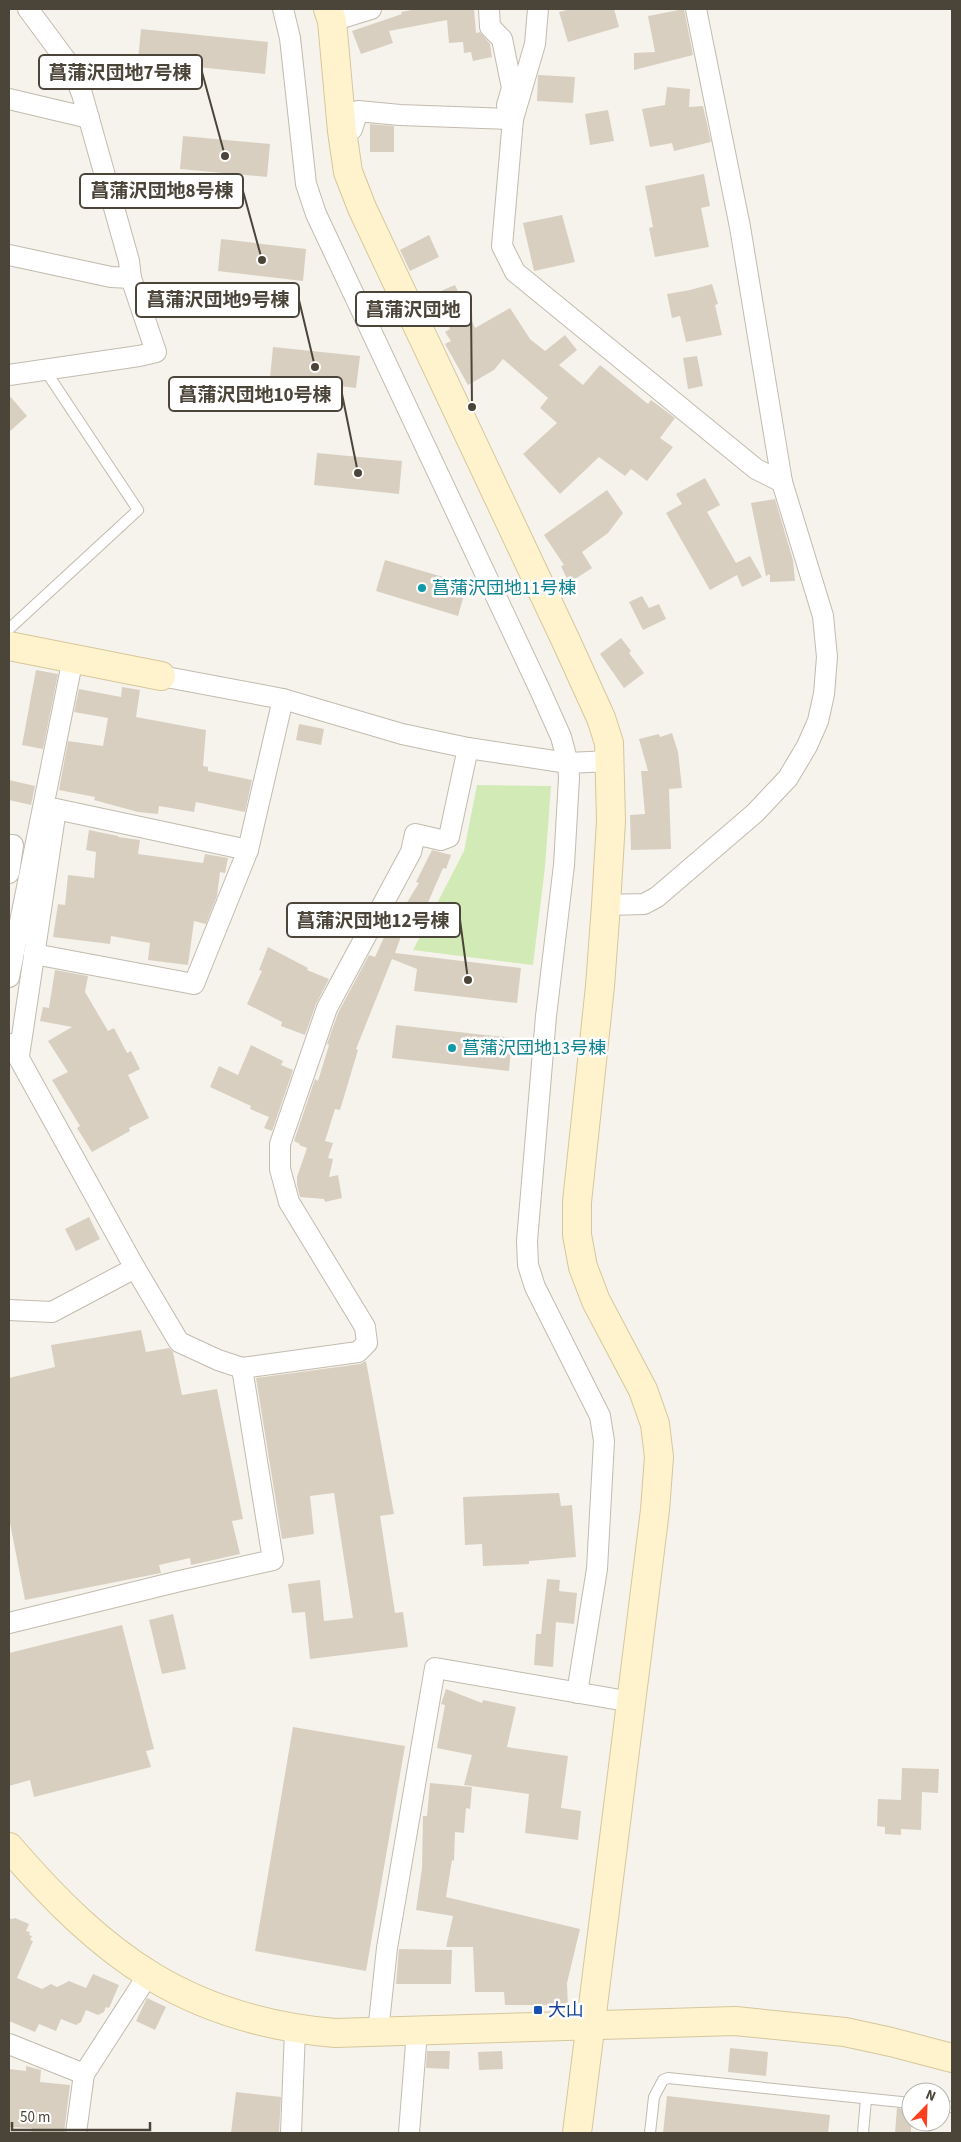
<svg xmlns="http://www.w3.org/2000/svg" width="961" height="2142" font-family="'Source Sans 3','Noto Sans JP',sans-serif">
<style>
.green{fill:#d2eab5}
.building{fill:#d8cfc1}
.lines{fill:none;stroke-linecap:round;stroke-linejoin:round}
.lane-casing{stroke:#c2bbae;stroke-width:12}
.street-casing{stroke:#c2bbae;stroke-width:22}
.secondary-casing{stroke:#d6c79b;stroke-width:30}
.lane{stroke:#fff;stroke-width:10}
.street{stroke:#fff;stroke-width:20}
.secondary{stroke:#fff3cd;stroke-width:28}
.culture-dot{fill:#0f9aa8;stroke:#fff;stroke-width:2}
.transit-dot{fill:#1a4fb4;stroke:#fff;stroke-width:2}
.labels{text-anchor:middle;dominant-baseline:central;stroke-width:5;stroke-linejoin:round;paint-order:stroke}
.culture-label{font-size:18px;fill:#0d838f;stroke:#fff;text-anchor:start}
.transit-label{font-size:18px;fill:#164399;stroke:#fff;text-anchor:start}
.leader{fill:none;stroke:#4b4439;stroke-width:2}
.callout-dot{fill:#4b4439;stroke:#fff;stroke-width:2}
.callout{fill:#fff;stroke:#4b4439;stroke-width:2}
.callout-label{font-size:19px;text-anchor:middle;font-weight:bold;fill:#4b4439}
</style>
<rect width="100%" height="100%" fill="#f6f3ec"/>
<polygon class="green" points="477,785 551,786 545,867 533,965 413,950 464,851"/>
<g class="building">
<polygon points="417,9 474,9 476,33 480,32 490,44 492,57 473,61 471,52 464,53 463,42 449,43 447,20 389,31 393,43 361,54 352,31 402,14 401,12"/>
<polygon points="571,9 614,9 619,27 568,42 559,12"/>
<polygon points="684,9 693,55 634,70 634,53 655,52 648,16"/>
<polygon points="141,29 268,42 265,74 138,61"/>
<polygon points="538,75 575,77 573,103 537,101"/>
<polygon points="667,87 690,89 689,107 703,106 711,142 674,151 672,143 650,147 642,109 665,105"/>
<polygon points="608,110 614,141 590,145 585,114"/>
<polygon points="370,124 394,126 394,152 370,152"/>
<polygon points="183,136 270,144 267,177 180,169"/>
<polygon points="704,174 710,206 701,208 709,247 655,257 649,228 653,227 645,186"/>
<polygon points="562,215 575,262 534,271 523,223"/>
<polygon points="429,235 439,257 410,271 400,250"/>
<polygon points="221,239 306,249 303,281 218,271"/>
<polygon points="712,284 718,304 715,305 722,335 686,342 680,316 672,318 667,294 690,290"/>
<polygon points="455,285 475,328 510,308 530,339 545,351 565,335 577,350 559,365 583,385 600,365 648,404 651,400 675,418 660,438 673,447 647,481 631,469 625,476 599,457 560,494 523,454 557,423 540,408 548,398 503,359 494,370 468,385 445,344 451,341 445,332 450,329 434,294"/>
<polygon points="273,347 360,356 356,388 270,378"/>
<polygon points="697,356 703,386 688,389 683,358"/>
<polygon points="9,395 27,416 9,432"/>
<polygon points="317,453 402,461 399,494 314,485"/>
<polygon points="705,478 720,505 707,512 736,563 750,556 762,577 742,587 737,575 710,590 666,513 682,504 676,494"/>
<polygon points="607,490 623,513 608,533 582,552 592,568 569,583 561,566 564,565 544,535"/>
<polygon points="775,499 793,560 795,581 770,582 770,574 766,576 751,503"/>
<polygon points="385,560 467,584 458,616 376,591"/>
<polygon points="642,596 649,608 659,604 666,619 643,630 629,602"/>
<polygon points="621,638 631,651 629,653 644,673 624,688 600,654"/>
<polygon points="36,670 58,674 43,749 22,745"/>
<polygon points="122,687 140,690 136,717 206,730 203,766 208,767 208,771 252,780 245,812 196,802 194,812 159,806 158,814 138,812 94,800 95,797 59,790 68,741 103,746 108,718 74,712 79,689 121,697"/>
<polygon points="299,724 324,729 321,745 296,740"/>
<polygon points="672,733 678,752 682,788 669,789 671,849 631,850 630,815 645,814 641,771 648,771 639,739 659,734 660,737"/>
<polygon points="9,780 35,786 31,805 9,800"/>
<polygon points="89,830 118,836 118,837 140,840 138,854 203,863 205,854 228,858 225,873 220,872 217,896 206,924 194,921 188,965 148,960 150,943 111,936 110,944 53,937 58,904 65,905 68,875 94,878 96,852 86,850"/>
<polygon points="432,850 451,855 446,869 443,868 426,907 417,921 401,912 419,883 416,882"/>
<polygon points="391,922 404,928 395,953 521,968 517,1003 414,991 417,969 392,959 356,1049 358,1050 340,1110 335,1109 325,1141 333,1143 328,1158 333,1159 329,1177 338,1175 342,1198 325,1202 324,1199 300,1197 297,1185 297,1177 307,1148 299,1145 300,1144 294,1141 315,1079 318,1081 329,1045 327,1044 338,1013 369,955 375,957"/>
<polygon points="268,947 308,968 307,970 329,979 316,1004 305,1035 281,1026 282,1022 247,1004 262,971 259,970"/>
<polygon points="55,970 88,976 85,992 108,1031 114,1028 127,1053 131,1051 140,1069 128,1075 149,1118 129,1128 130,1131 92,1152 77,1128 80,1126 52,1080 68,1072 48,1041 72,1027 40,1021 43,1007 49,1008"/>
<polygon points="396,1025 512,1038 509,1071 392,1058"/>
<polygon points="251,1045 283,1061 281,1065 293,1070 272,1131 264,1128 269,1117 250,1109 251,1106 210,1087 219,1066 238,1075"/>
<polygon points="89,1217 100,1239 76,1251 65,1229"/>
<polygon points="141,1330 146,1352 169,1348 173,1352 182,1395 217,1389 243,1519 232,1521 240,1554 191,1565 190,1558 159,1565 161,1573 25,1600 9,1518 9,1378 55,1367 51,1345"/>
<polygon points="366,1361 394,1514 380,1516 395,1613 403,1612 408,1647 310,1659 305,1612 292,1613 288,1584 320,1580 324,1621 353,1618 334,1493 310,1496 314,1534 282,1539 256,1378 360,1364"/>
<polygon points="559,1493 561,1506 572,1505 576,1557 529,1561 529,1564 483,1566 482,1544 465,1545 463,1497"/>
<polygon points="547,1579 560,1580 559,1591 577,1593 574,1624 556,1622 553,1667 534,1665 536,1634 541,1634"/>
<polygon points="173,1614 186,1669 162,1674 149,1620"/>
<polygon points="122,1625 154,1749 146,1751 151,1767 34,1797 30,1780 9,1786 9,1653"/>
<polygon points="446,1689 482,1703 483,1700 516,1707 507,1747 568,1756 561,1808 581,1811 578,1840 525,1833 529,1794 464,1785 472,1755 437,1748 445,1705 441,1704"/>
<polygon points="293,1727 405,1746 366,1971 255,1951"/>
<polygon points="902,1768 939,1769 938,1793 922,1792 921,1830 901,1829 901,1835 885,1834 885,1827 877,1826 878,1799 901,1800"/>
<polygon points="430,1783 472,1787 470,1809 466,1808 464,1833 455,1832 454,1861 452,1860 446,1897 580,1929 567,1983 568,2007 546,2008 546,2005 505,2005 504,1992 475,1992 473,1947 446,1947 453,1916 416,1910 422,1868 423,1816 427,1816"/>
<polygon points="9,1918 12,1919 15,1918 29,1924 26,1931 30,1932 29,1935 32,1936 30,1940 33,1941 17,1978 42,1989 51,1984 57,1987 69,1981 86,1988 93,1974 119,1985 109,2008 106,2007 104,2012 98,2015 86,2010 81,2022 76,2025 61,2019 56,2031 39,2024 35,2032 9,2021"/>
<polygon points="399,1949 452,1950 451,1984 396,1984"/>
<polygon points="147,1998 166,2007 155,2030 136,2021"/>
<polygon points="730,2048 768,2052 766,2076 728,2072"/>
<polygon points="427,2051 450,2051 449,2069 426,2068"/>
<polygon points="502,2051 503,2069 479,2070 478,2052"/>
<polygon points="26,2066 41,2070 40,2082 70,2085 64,2133 31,2133 32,2128 9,2127 9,2069 26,2071"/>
<polygon points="236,2092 281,2097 279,2133 231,2133"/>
<polygon points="667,2096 830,2115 828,2133 663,2133"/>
<polygon points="897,2108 911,2110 911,2133 895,2133"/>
</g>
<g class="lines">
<defs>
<g id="lane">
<polyline points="9,629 138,510 45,370"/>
<polyline points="941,2106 952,2107"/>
<polyline points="650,2133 654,2097 663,2080 668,2078 911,2103"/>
<polyline points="863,2133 866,2099"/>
</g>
<g id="street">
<polyline points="283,9 290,38 306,184 316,214 540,690 561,737 568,763 569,778 564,865 546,1016 527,1241 528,1265 535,1287 600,1416 604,1441 597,1569 577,1693"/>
<polyline points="489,9 490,27 502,39 512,88 507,105"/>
<polyline points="538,9 535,44 513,119 502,246 515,272 756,469 782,482"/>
<polyline points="332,21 371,9"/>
<polyline points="9,99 89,118"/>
<polyline points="342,131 352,129 358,111 400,115 513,119"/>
<polyline points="9,255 111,277 131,278 129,261 82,94 71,67 28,9"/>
<polyline points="9,375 139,356 156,352 131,278"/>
<polyline points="161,676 283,699 402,734 468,748 568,763 610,761"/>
<polyline points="9,845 13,845 9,873"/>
<polyline points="606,905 644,904 657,897 755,813 788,778 807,746 818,721 824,694 827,657 823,616 782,482 740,227 696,9"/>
<polyline points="34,954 194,984 248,850 283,699"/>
<polyline points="9,977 73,658"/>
<polyline points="19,1056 56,809 248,850"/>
<polyline points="135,1268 179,1342 218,1360 242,1368"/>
<polyline points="9,1310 52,1312 135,1268 11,1044"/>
<polyline points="9,1623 180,1581 273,1560 242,1368 358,1352 367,1343 365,1327 289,1202 280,1169 280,1144 327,1008 411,852 415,834 441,840 449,837 468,748"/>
<polyline points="378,2032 387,1948 435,1668 632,1702"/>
<polyline points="9,2044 84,2074"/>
<polyline points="76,2133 84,2074 148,1975"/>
<polyline points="291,2133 295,2030"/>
<polyline points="409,2133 417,2031"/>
</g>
<g id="secondary">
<polyline points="328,9 332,21 342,131 348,172 362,208 566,641 601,718 609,743 611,821 606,905 600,986 577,1202 577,1235 583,1267 596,1301 643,1390 655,1424 659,1457 655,1510 641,1623 577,2133"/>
<polyline points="9,646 161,676"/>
<path d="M9 1847C103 1956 186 2020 335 2033L735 2021 845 2032 891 2042 952 2058"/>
</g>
</defs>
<use href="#lane" class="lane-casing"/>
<use href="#street" class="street-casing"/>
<use href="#secondary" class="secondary-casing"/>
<use href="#lane" class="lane"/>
<use href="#street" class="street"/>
<use href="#secondary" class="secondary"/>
</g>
<g class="culture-dot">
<circle cx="422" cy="588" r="5"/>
<circle cx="452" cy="1048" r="5"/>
</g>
<rect class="transit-dot" x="533" y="2005" width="10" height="10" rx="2.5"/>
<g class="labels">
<g class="culture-label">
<text x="432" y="588">菖蒲沢団地11号棟</text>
<text x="462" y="1048">菖蒲沢団地13号棟</text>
</g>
<g class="transit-label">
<text x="548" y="2010">大山</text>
</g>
</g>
<path class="leader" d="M225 156L202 72M262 260L243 191M315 367L299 300M472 407L471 309M358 473L342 394M468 980L460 920"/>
<g class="callout-dot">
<circle cx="225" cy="156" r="5"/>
<circle cx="262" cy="260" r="5"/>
<circle cx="315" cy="367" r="5"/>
<circle cx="472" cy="407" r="5"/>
<circle cx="358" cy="473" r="5"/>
<circle cx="468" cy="980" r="5"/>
</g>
<g class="callout">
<rect x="39" y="55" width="163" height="34" rx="5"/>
<rect x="80" y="174" width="163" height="34" rx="5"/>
<rect x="136" y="283" width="163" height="34" rx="5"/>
<rect x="356" y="292" width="115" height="34" rx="5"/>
<rect x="169" y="377" width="173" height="34" rx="5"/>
<rect x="287" y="903" width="173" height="34" rx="5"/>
</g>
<g class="callout-label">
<text x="120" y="79">菖蒲沢団地7号棟</text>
<text x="162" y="197">菖蒲沢団地8号棟</text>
<text x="218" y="306">菖蒲沢団地9号棟</text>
<text x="413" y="316">菖蒲沢団地</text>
<text x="255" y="401">菖蒲沢団地10号棟</text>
<text x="373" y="927">菖蒲沢団地12号棟</text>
</g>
<rect width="961" height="2142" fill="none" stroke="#4b4439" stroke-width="20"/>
<g transform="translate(926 2107) rotate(23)"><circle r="24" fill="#ffffff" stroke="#b7b4b0"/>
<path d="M0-4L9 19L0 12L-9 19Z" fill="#fc3f1d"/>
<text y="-8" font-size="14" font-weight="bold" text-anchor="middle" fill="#4b4439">N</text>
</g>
<path d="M12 2122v8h138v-8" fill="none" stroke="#4b4439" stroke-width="2.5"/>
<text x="20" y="2122" font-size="15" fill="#4b4439" stroke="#ffffff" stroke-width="4" paint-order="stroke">50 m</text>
</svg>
